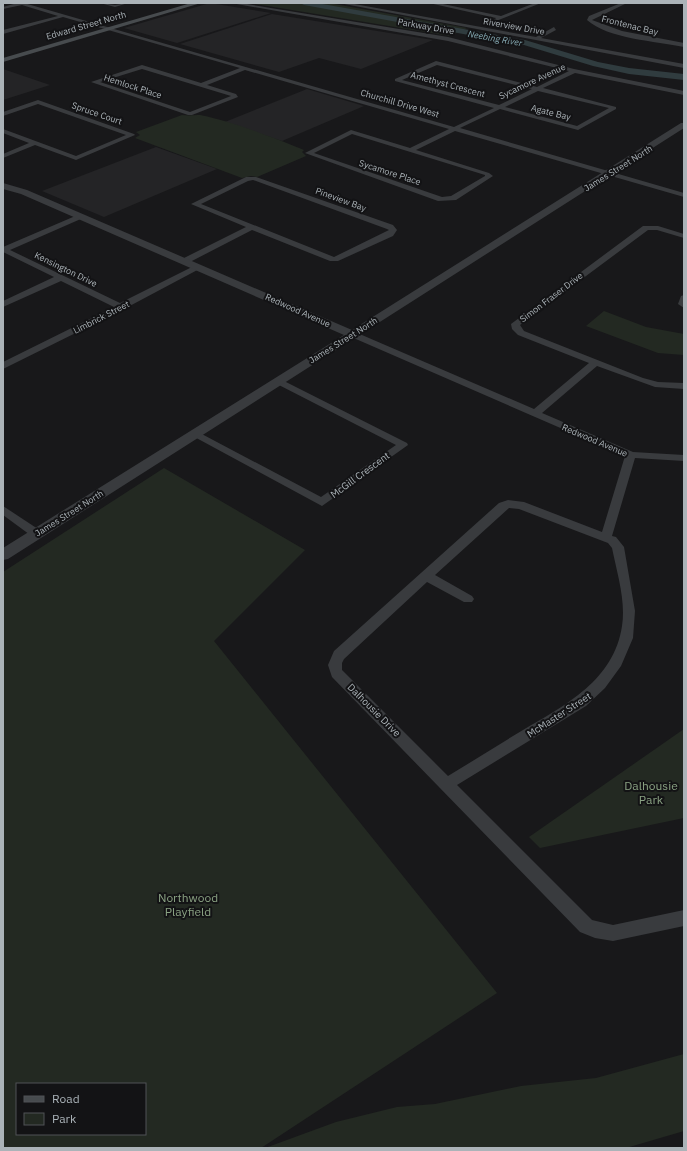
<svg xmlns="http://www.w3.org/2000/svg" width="687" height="1151" font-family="'IBM Plex Sans',sans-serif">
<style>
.built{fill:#242426}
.green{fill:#232922;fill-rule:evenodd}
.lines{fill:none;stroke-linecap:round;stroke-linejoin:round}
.river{fill:#303c3f;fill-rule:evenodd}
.minor{fill:#393b3e;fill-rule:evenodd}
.tertiary{fill:#393b3e;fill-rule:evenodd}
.secondary{fill:#474b4e;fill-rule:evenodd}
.labels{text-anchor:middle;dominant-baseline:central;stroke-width:4;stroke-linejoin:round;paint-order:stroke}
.far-street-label{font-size:9px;fill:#abb3b8;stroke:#131315}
.far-water-label{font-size:9px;font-style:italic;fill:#84a8b1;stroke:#131315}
.street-label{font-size:10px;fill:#abb3b8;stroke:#131315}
.near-park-label{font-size:12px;fill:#8aa283;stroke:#131315}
</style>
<rect width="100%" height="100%" fill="#18181a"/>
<g class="built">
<polygon points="210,3 271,13 177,43 124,28"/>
<polygon points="272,14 433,40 361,69 319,58 279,72 180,44"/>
<polygon points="3,69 50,85 3,100"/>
<polygon points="307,89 364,106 282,141 225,122"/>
<polygon points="156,147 217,169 104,217 42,191"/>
</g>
<g class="green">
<polygon points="250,3 329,3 467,28 450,36"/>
<path d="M182 115C189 116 195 115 200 115 231 121 275 138 304 150L302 152 306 156 257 177 251 176 242 178 135 138 140 135 136 132Z"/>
<polygon points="604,311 646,327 684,334 684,355 658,353 586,326"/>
<path d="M164 468 305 550 214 641 497 993 261 1148H3V572ZM17 1084H145V1134H17Z"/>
<polygon points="684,729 684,818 540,848 529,837"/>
<polygon points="684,1054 684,1131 626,1148 265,1148 336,1122 397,1107 435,1104 521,1086 596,1078"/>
</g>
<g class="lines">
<polygon class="river" points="300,3 317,3 525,40 598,62 629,68 684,74 684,80 629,74 593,66 524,45 304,5"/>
<g class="minor">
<path d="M17 3H24L454 127 494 108 395 81V79L436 61 537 87 569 71 448 41 231 3H241L448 37 574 69 684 91V95L575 73 543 88 616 107V109L578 130 500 109 460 128 684 193V197L455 131 416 150 489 173 493 176 456 200 438 201 305 153 351 130 410 148 449 129 245 70 207 85 236 94 238 97 192 115H188L91 82 142 65 201 83 240 68 63 17 3 34V30L58 16 22 5 3 9V7ZM437 65 532 89 499 105 402 80ZM142 69 231 96 190 112 100 82ZM538 91 609 108 577 126 505 107ZM352 134 485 175V176L451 196 442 197 314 153Z"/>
<polygon points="100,3 115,5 128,3 115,7"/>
<polygon points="339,3 349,3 536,37 554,27 556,30 541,38 684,64 684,68"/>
<polygon points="429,3 438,3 501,16 535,3 541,3 496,21 494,20 496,18"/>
<path d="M621 3H627L592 20 622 31 684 43V47C656 41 608 39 587 20L589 16Z"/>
<polygon points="38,100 134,134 135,135 76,160 35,145 3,158 3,154 29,143 3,133 3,129 76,156 126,135 38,104 3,116 3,112"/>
<path d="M246 177H256L393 225 397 230 393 236 338 261H330L252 230 188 263H182V259L246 227 191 204ZM253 180 387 229 389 230 334 257 201 204 248 181Z"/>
<polygon points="80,214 84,216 83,218 10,250 120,303 196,265 203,267 124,309 3,369 3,362 114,307 61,281 3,307 3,301 54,277 3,252 3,247"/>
<path d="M643 226H658L684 234V238L657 230H648L520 325 524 331 643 378 658 382 684 383V389L655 387 597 366 542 413 633 452 684 455V461L635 458 612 536 616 537 624 547 635 611 633 638 621 666 605 688 586 706 457 785 592 920 613 925 684 910V926L613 941 595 938 580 932 332 677 328 665 334 651 499 503 508 500 524 502 602 532 625 456 349 336V332H355L534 409 589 363 518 335 512 329 511 324ZM509 508 519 509 608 543 612 548C617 573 626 601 622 626 614 680 566 705 523 730 498 745 473 761 448 776L342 670V663L344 659 427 582 464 602H472L474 599 472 596 435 575Z"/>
<polygon points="684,295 684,308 678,304 681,296"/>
<polygon points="278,378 407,443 408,445 322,506 189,434 194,431 198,432 321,497 396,445 275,383 273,381"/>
<polygon points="3,506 41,531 43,534 41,537 33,537 3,515"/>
</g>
<polygon class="tertiary" points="681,123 684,123 684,128 8,559 3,560 3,548 344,335 21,194 3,189 3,183 27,190 352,330"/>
<polygon class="secondary" points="191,3 201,3 3,62 3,58"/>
</g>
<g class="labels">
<g class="far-street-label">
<text transform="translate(86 25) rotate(-16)">Edward Street North</text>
<text transform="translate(630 25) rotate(14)">Frontenac Bay</text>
<text transform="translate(426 26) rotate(10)">Parkway Drive</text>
<text transform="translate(514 26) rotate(10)">Riverview Drive</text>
<text transform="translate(532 81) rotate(-25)">Sycamore Avenue</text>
<text transform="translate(448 84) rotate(15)">Amethyst Crescent</text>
<text transform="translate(133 86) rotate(18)">Hemlock Place</text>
<text transform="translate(400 103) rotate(16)">Churchill Drive West</text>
<text transform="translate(551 112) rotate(14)">Agate Bay</text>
<text transform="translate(97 113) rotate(19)">Spruce Court</text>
<text transform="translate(618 168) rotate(-32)">James Street North</text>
<text transform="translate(390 172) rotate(18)">Sycamore Place</text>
<text transform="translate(341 199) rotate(20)">Pineview Bay</text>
<text transform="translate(66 269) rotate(26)">Kensington Drive</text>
<text transform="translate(551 297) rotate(-37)">Simon Fraser Drive</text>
<text transform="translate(298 310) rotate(24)">Redwood Avenue</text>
<text transform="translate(101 317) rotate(-27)">Limbrick Street</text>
<text transform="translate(343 340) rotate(-32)">James Street North</text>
<text transform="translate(595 440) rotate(23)">Redwood Avenue</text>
<text transform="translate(69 513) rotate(-32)">James Street North</text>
</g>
<g class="far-water-label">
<text transform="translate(495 38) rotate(10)">Neebing River</text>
</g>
<g class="street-label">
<text transform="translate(360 475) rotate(-36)">McGill Crescent</text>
<text transform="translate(374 710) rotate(45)">Dalhousie Drive</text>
<text transform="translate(559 715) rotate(-33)">McMaster Street</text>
</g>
<g class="near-park-label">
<text x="651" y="785">Dalhousie<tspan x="651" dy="14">Park</tspan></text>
<text x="188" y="897">Northwood<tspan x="188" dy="14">Playfield</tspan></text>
</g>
</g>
<rect width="687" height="1151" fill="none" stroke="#abb3b8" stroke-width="8"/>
<rect x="16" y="1083" width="130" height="52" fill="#131315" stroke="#505356"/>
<rect x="24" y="1096" width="20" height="6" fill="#474b4e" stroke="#505356"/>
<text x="52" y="1103" font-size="12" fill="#abb3b8">Road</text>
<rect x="24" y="1113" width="20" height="12" fill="#232922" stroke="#505356"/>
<text x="52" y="1123" font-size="12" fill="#abb3b8">Park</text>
</svg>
